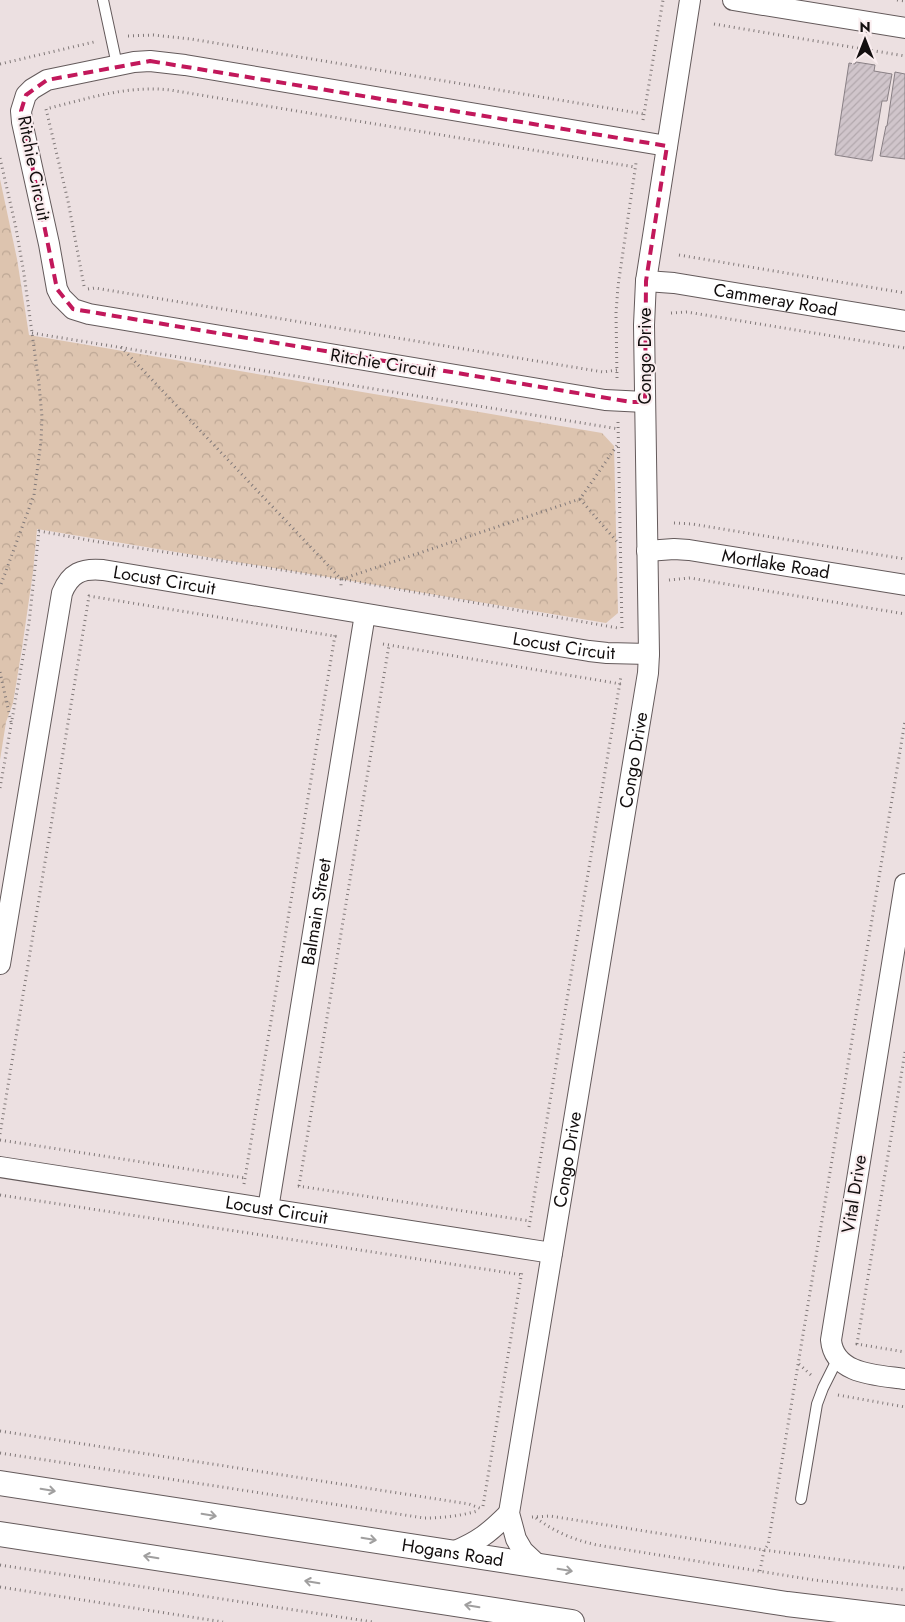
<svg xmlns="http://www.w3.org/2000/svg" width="905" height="1622" font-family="Jost,sans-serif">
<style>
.park{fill:url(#park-crowns)}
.building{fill:url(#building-hatch);stroke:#898085}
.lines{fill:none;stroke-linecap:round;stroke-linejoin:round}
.service-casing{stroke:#645a5b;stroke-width:12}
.minor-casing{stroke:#645a5b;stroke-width:22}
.tertiary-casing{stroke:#645a5b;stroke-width:26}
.path{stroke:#817979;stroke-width:3;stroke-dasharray:1 4;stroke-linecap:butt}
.service{stroke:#fff;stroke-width:10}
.minor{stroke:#fff;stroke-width:20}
.tertiary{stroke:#fff;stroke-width:24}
.oneway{stroke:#a09f9f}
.marked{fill:none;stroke:#c2185b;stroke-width:4;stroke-dasharray:10 6;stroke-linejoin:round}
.labels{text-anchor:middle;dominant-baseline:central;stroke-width:4;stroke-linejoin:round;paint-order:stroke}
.street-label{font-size:18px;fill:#120e0e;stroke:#faedef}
</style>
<defs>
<pattern id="park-crowns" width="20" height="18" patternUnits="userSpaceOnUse" patternTransform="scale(1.25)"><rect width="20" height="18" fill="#ddc4af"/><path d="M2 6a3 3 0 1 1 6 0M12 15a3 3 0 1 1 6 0" fill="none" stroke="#bda795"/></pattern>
<pattern id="building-hatch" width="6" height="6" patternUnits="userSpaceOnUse" patternTransform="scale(1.25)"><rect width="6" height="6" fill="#d0c5cb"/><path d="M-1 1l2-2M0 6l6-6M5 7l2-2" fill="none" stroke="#b2a8ad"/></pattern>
</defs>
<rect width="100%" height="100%" fill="#ece0e1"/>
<polygon class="park" points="0,179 17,259 29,335 602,433 614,446 618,613 606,623 37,529 33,572 22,648 13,703 6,722 0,760"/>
<g class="building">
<polygon points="856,62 875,65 874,71 892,74 887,101 882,101 872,161 835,155 849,63 855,64"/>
<polygon points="895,72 905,74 905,159 880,156 886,126 887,126"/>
</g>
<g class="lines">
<defs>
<g id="service">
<polyline points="103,0 117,65"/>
<polyline points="801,1499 817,1404 823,1388 838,1358"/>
</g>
<g id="minor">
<polyline points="733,0 905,28"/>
<path id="s1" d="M646 281 674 283 905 321"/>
<polyline points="645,402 605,400 89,314 73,309 61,297 57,289 49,244 22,122 21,111 26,95 32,89 47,80 134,62 150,61 185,65 667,146"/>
<path id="s2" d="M647 551 674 549 689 550 905 585"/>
<path d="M905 884 831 1340C834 1375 878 1375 905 1379"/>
<path id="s3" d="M0 964 62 593C70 573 82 568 103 570L589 651 607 653 649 654"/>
<path id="s4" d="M0 1167 552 1253"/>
<path id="s5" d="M268 1209 365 614"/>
<path d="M453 1552C479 1541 489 1533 509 1513"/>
<path id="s6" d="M539 1566 523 1551 516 1539 509 1513 648 673 649 654 644 325 646 281 690 0"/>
</g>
<g id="tertiary">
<path id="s7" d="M0 1483 787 1604 905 1618"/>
<polyline points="0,1534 572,1622"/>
</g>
</defs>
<use href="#service" class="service-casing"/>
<use href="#minor" class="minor-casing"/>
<use href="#tertiary" class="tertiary-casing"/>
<g class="path">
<polyline points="897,0 905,1"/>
<polyline points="714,24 905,56"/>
<polyline points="128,36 153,35 191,39 644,114"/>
<polyline points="0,64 94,42"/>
<polyline points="643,120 663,0"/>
<polyline points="0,158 16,228 24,274 39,384 42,417 41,441 34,495 0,587"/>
<polyline points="679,255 905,293"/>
<path d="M84 286 68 201 46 109C86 99 127 85 170 90L635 167"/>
<polyline points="88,289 95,288 603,372 617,370"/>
<polyline points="671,313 687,312 905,348"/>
<polyline points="32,333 619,429"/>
<polyline points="121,347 341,579 341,587"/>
<polyline points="617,378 616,313 618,286 636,163"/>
<polyline points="618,422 622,630"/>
<polyline points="580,499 619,544"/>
<polyline points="674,523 692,524 905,559"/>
<polyline points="342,579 580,499 618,444"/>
<polyline points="669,580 690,578 905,614"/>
<polyline points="383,644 621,684"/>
<polyline points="0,672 11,722"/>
<polyline points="0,788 29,623 39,531 99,542 341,579 618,628"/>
<polyline points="905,1052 857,1344 905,1352"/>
<polyline points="0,1134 89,596 340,637"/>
<polyline points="0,1140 245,1178"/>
<polyline points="244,1184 335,635"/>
<polyline points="298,1186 530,1221"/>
<polyline points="299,1186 389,645"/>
<polyline points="0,1195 523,1275"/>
<polyline points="529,1227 621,676"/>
<polyline points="799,1364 811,1375"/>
<polyline points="838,1395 905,1407"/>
<polyline points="0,1431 469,1504 482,1509"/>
<path d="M0 1453 424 1518C441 1518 461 1516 477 1511"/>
<polyline points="483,1506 522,1271"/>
<polyline points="532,1517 550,1516 764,1550 905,1568"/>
<path d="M536 1518C555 1532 574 1540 597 1545L814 1580 905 1590"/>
<polyline points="0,1565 373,1622"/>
<polyline points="760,1571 764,1550 768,1545 905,721"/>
<polyline points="0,1587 223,1622"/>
</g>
<use href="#service" class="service"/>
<use href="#minor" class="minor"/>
<use href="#tertiary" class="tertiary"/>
</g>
<defs><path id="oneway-shaft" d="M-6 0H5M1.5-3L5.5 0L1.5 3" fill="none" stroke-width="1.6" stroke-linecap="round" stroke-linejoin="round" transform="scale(1.25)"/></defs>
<g class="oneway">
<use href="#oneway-shaft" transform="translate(48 1490) rotate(9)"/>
<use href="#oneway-shaft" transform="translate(209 1515) rotate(9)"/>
<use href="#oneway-shaft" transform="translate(369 1539) rotate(9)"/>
<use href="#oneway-shaft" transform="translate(151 1557) rotate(-171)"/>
<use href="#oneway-shaft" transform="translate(565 1570) rotate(9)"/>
<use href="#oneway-shaft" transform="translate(312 1582) rotate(-171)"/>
<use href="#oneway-shaft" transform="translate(472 1606) rotate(-171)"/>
</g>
<path class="marked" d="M150 61 667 146 646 281 645 402H631L73 309 57 289 21 111 26 95 47 80Z"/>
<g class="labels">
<g class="street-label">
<text transform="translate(34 168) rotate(79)">Ritchie Circuit</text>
<text stroke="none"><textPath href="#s1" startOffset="131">Cammeray Road</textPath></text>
<text transform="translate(645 356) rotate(-90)">Congo Drive</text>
<text transform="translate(383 363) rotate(9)">Ritchie Circuit</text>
<text stroke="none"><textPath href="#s2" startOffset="130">Mortlake Road</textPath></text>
<text stroke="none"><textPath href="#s3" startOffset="490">Locust Circuit</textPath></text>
<text stroke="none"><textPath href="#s3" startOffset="895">Locust Circuit</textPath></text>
<text stroke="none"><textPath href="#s6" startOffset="826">Congo Drive</textPath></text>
<text stroke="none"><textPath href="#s5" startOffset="301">Balmain Street</textPath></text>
<text stroke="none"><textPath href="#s6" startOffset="421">Congo Drive</textPath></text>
<text transform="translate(854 1194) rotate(-81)">Vital Drive</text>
<text stroke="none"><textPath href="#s4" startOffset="280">Locust Circuit</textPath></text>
<text stroke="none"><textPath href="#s7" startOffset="458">Hogans Road</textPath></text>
</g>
</g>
<g transform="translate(865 40)" stroke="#faedef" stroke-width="4" paint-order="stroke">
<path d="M0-4L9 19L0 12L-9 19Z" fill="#120e0e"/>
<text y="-8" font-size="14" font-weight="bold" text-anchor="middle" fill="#120e0e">N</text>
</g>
</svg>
